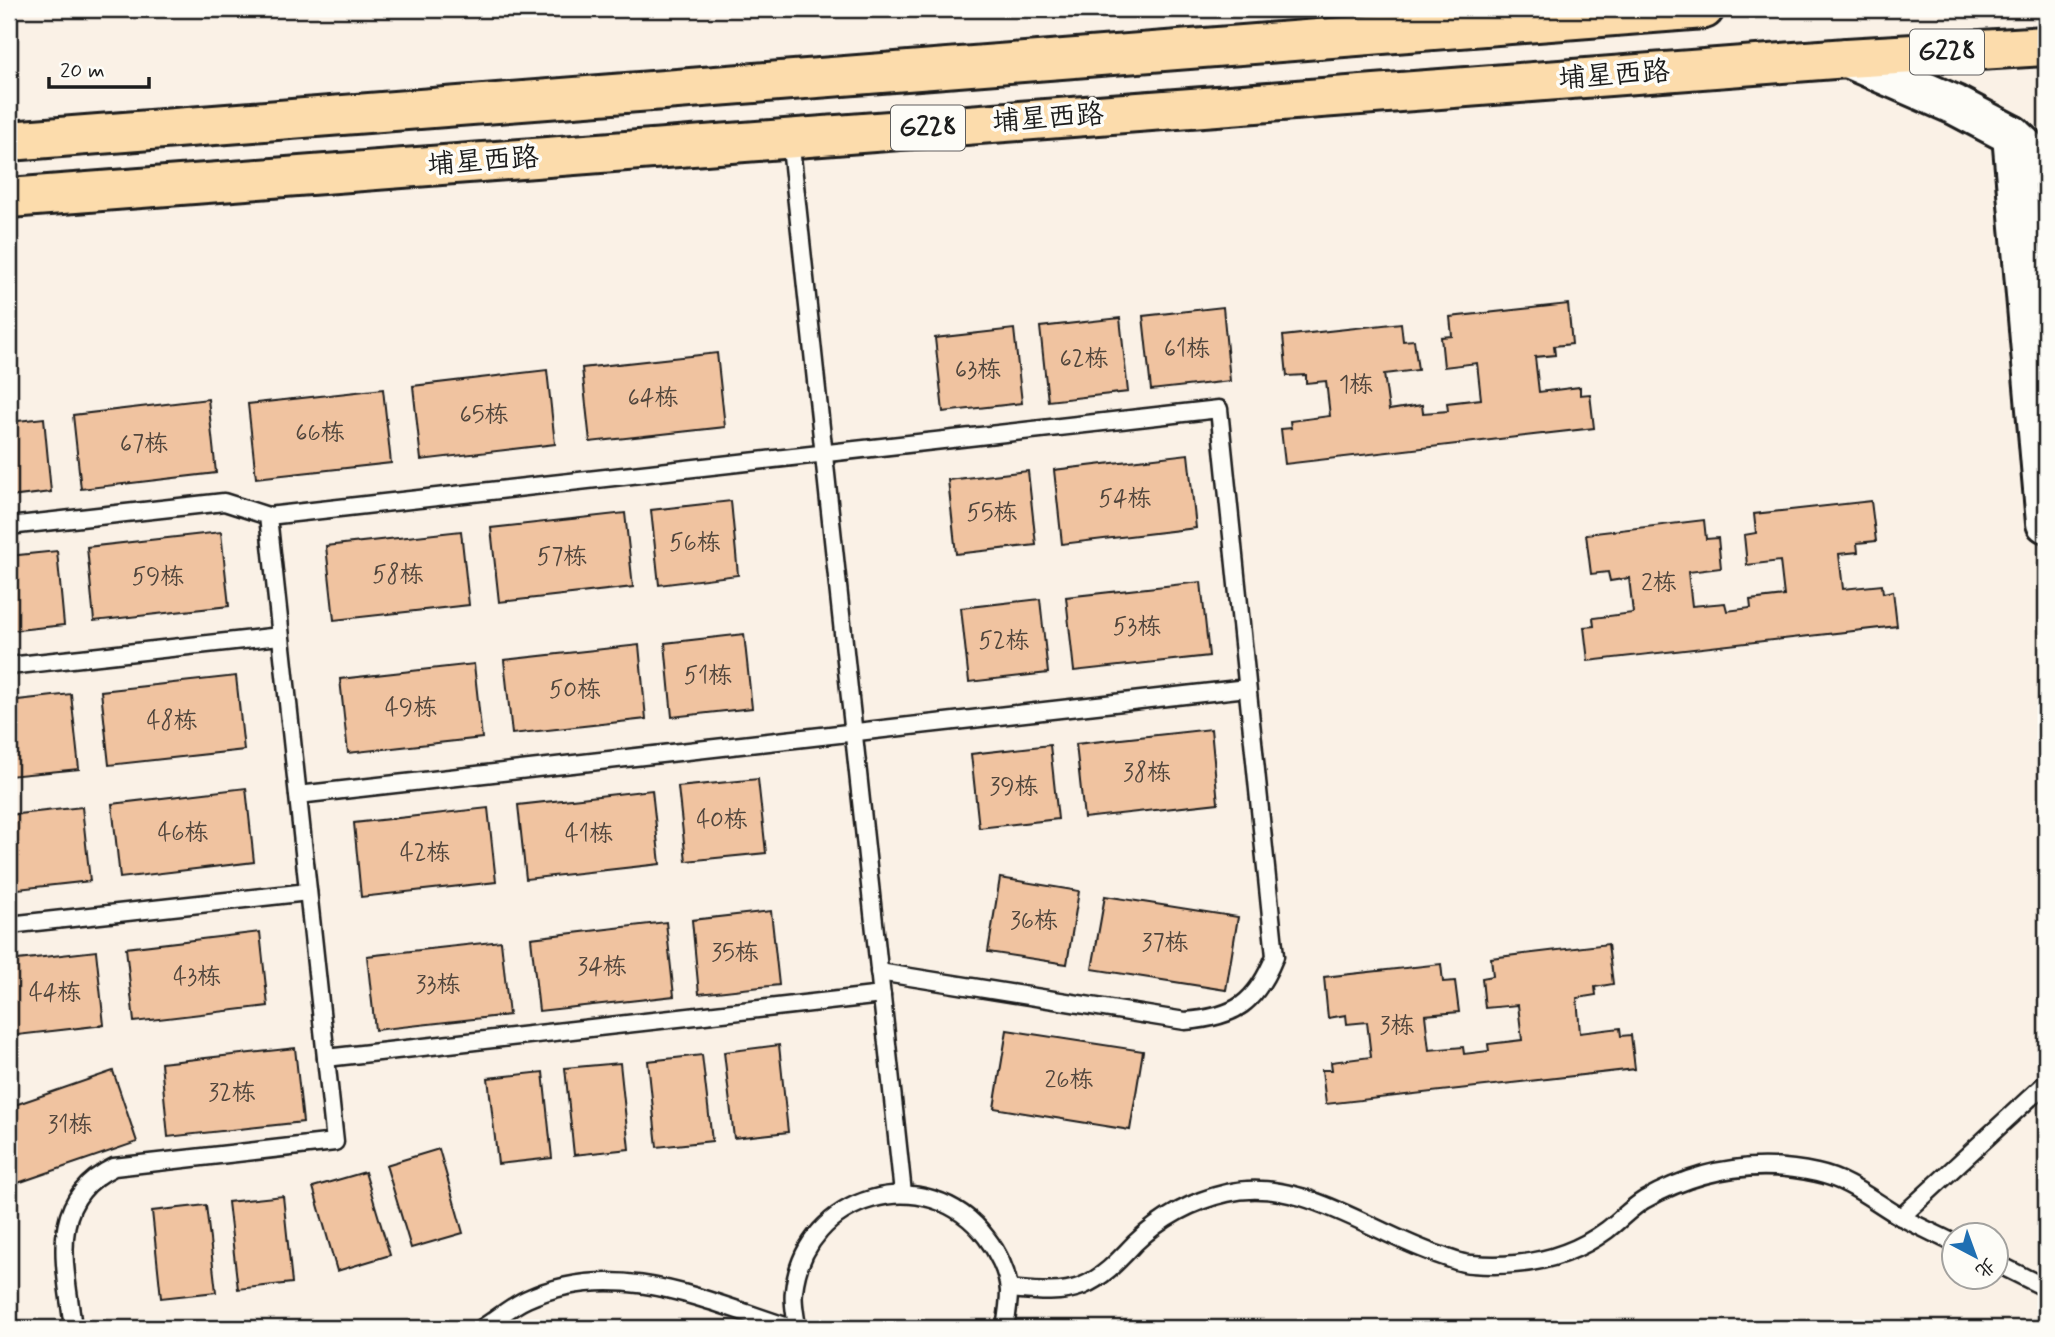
<svg xmlns="http://www.w3.org/2000/svg" width="2055" height="1337" font-family="Mynerve,'LXGW WenKai TC',sans-serif">
<style>
.building{fill:#f0c3a0;stroke:#1c1c1c;stroke-width:2}
.lines{fill:none;stroke-linecap:round;stroke-linejoin:round}
.service-casing{stroke:#1c1c1c;stroke-width:21}
.tertiary-casing{stroke:#1c1c1c;stroke-width:44}
.secondary-casing{stroke:#1c1c1c;stroke-width:44}
.trunk-casing{stroke:#1c1c1c;stroke-width:44}
.service{stroke:#fdfcf7;stroke-width:16}
.tertiary{stroke:#fdfcf7;stroke-width:38}
.secondary{stroke:#fdfcf7;stroke-width:38}
.trunk{stroke:#fcdcac;stroke-width:38}
.labels{text-anchor:middle;dominant-baseline:central;stroke-width:7;stroke-linejoin:round;paint-order:stroke}
.number-label{font-size:24px;fill:#51463d}
.shield{fill:#fdfcf7;stroke:#605f5e;stroke-width:2}
.shield-label{font-size:26px;font-weight:bold;fill:#1c1c1c}
.street-label{font-size:28px;fill:#1c1c1c;stroke:#fdfcf7}
</style>
<rect width="100%" height="100%" fill="#faf1e6"/>
<filter id="ink" filterUnits="userSpaceOnUse"><feTurbulence type="fractalNoise" baseFrequency=".0143" numOctaves="2"/><feDisplacementMap in="SourceGraphic" scale="14" xChannelSelector="R" yChannelSelector="G"/><feConvolveMatrix kernelMatrix="1 2 1 2 8 2 1 2 1" color-interpolation-filters="sRGB"/></filter>
<g filter="url(#ink)">
<g class="building">
<polygon points="1568,304 1572,344 1554,346 1555,355 1535,357 1539,392 1580,387 1580,395 1590,394 1594,428 1285,464 1281,429 1291,428 1290,421 1330,416 1326,381 1306,383 1306,375 1287,376 1283,336 1401,323 1403,341 1414,340 1418,370 1384,374 1389,410 1422,405 1423,413 1448,411 1447,403 1481,399 1477,363 1444,367 1441,337 1452,336 1450,317"/>
<polygon points="1223,307 1230,381 1151,390 1143,316"/>
<polygon points="1120,318 1128,392 1048,401 1040,327"/>
<polygon points="1014,329 1022,403 943,412 935,338"/>
<polygon points="717,353 725,427 590,442 582,368"/>
<polygon points="547,370 555,444 421,460 413,386"/>
<polygon points="383,389 391,463 256,478 248,404"/>
<polygon points="208,399 216,473 81,489 73,415"/>
<polygon points="44,418 51,492 9,497 9,422"/>
<polygon points="1188,454 1196,528 1062,544 1054,470"/>
<polygon points="1028,471 1036,545 956,554 948,480"/>
<polygon points="731,501 738,575 659,585 651,510"/>
<polygon points="1871,501 1876,541 1857,543 1858,552 1839,554 1843,589 1882,585 1883,593 1893,591 1897,626 1588,661 1584,627 1594,626 1593,618 1633,613 1629,578 1610,581 1608,572 1591,574 1586,534 1704,520 1706,539 1718,538 1721,568 1688,572 1692,606 1725,603 1727,611 1751,608 1750,600 1784,596 1780,561 1747,565 1744,535 1756,533 1754,514"/>
<polygon points="625,513 633,587 499,602 491,528"/>
<polygon points="461,531 469,605 334,620 326,546"/>
<polygon points="221,532 229,606 94,621 87,547"/>
<polygon points="57,551 64,625 9,631 9,556"/>
<polygon points="1201,582 1209,656 1074,671 1066,597"/>
<polygon points="1040,599 1048,673 969,682 961,608"/>
<polygon points="744,634 752,708 672,717 665,643"/>
<polygon points="639,645 646,719 512,734 504,660"/>
<polygon points="474,664 482,738 348,753 340,679"/>
<polygon points="236,676 244,750 109,765 101,691"/>
<polygon points="71,694 79,769 9,776 9,701"/>
<polygon points="1211,729 1218,803 1084,818 1076,744"/>
<polygon points="1050,745 1058,819 979,828 971,754"/>
<polygon points="758,779 766,853 686,861 678,787"/>
<polygon points="246,788 254,862 120,878 112,804"/>
<polygon points="652,790 660,864 526,879 518,805"/>
<polygon points="82,807 90,881 9,890 9,815"/>
<polygon points="488,808 496,882 361,897 354,823"/>
<polygon points="1000,878 1079,891 1067,964 988,952"/>
<polygon points="1105,896 1238,917 1226,990 1092,969"/>
<polygon points="771,911 779,985 699,994 692,920"/>
<polygon points="666,922 674,996 539,1011 531,938"/>
<polygon points="260,932 268,1006 134,1022 126,948"/>
<polygon points="501,941 509,1015 375,1030 367,956"/>
<polygon points="1608,944 1613,984 1595,987 1596,995 1577,998 1580,1033 1620,1028 1621,1036 1631,1035 1635,1069 1326,1104 1322,1070 1332,1070 1331,1062 1371,1057 1367,1022 1347,1024 1346,1015 1328,1018 1324,977 1441,964 1443,982 1455,981 1459,1012 1425,1015 1429,1050 1463,1047 1464,1054 1489,1051 1488,1044 1522,1040 1518,1005 1485,1008 1482,978 1493,976 1491,958"/>
<polygon points="96,951 104,1025 9,1036 9,961"/>
<polygon points="1007,1030 1143,1051 1130,1130 994,1108"/>
<polygon points="779,1045 788,1132 734,1138 724,1052"/>
<polygon points="295,1048 303,1122 168,1137 161,1063"/>
<polygon points="702,1055 712,1141 657,1147 648,1061"/>
<polygon points="620,1063 629,1149 574,1155 565,1068"/>
<polygon points="113,1071 137,1142 9,1186 9,1107"/>
<polygon points="543,1072 552,1158 498,1164 488,1078"/>
<polygon points="439,1149 463,1233 411,1248 386,1165"/>
<polygon points="365,1172 390,1255 337,1271 313,1187"/>
<polygon points="283,1196 292,1283 238,1289 228,1202"/>
<polygon points="206,1205 216,1292 161,1298 152,1211"/>
</g>
<g class="lines">
<defs>
<g id="service">
<polyline points="790,138 903,1193"/>
<polyline points="9,526 224,502 268,516"/>
<polyline points="9,666 280,636"/>
<polyline points="298,795 1247,688"/>
<polyline points="9,925 308,892"/>
<polyline points="326,1058 882,995"/>
<polyline points="1901,1217 2046,1083"/>
<polyline points="1996,1263 2046,1288"/>
<path d="M1009 1289C1033 1291 1058 1295 1082 1286 1104 1277 1119 1260 1135 1243 1161 1218 1192 1201 1227 1193 1300 1175 1375 1235 1442 1256 1451 1259 1462 1264 1472 1264 1520 1268 1568 1259 1607 1230 1620 1220 1631 1208 1644 1200 1699 1169 1756 1159 1817 1173 1850 1180 1873 1201 1901 1217 1918 1226 1936 1234 1954 1243"/>
<path d="M73 1328C66 1267 45 1200 114 1167L335 1142 268 516 1219 409 1275 956C1256 1003 1236 1017 1185 1021L879 972"/>
<path d="M482 1328C497 1319 511 1306 527 1299 617 1258 704 1300 791 1328"/>
<path d="M797 1328C796 1316 792 1302 794 1291 804 1194 928 1160 986 1237 997 1251 1008 1272 1009 1291 1009 1303 1007 1316 1005 1328"/>
</g>
<polyline id="tertiary" points="2012,135 2046,523"/>
<polyline id="secondary" points="1847,58 1955,105 2012,135 2046,167"/>
<g id="trunk">
<polyline points="9,141 1704,9"/>
<polyline points="9,198 1847,58 2046,46"/>
</g>
</defs>
<use href="#service" class="service-casing"/>
<use href="#tertiary" class="tertiary-casing"/>
<use href="#secondary" class="secondary-casing"/>
<use href="#trunk" class="trunk-casing"/>
<use href="#service" class="service"/>
<use href="#tertiary" class="tertiary"/>
<use href="#secondary" class="secondary"/>
<use href="#trunk" class="trunk"/>
</g>
</g>
<g class="labels">
<g class="number-label">
<text x="1187" y="349">61栋</text>
<text x="1084" y="359">62栋</text>
<text x="978" y="370">63栋</text>
<text x="1356" y="385">1栋</text>
<text x="653" y="398">64栋</text>
<text x="484" y="415">65栋</text>
<text x="320" y="433">66栋</text>
<text x="144" y="444">67栋</text>
<text x="1125" y="499">54栋</text>
<text x="992" y="513">55栋</text>
<text x="695" y="543">56栋</text>
<text x="562" y="557">57栋</text>
<text x="398" y="575">58栋</text>
<text x="158" y="577">59栋</text>
<text x="1659" y="583">2栋</text>
<text x="1137" y="627">53栋</text>
<text x="1004" y="641">52栋</text>
<text x="708" y="676">51栋</text>
<text x="575" y="690">50栋</text>
<text x="411" y="708">49栋</text>
<text x="172" y="721">48栋</text>
<text x="1147" y="773">38栋</text>
<text x="1014" y="787">39栋</text>
<text x="722" y="820">40栋</text>
<text x="183" y="833">46栋</text>
<text x="589" y="834">41栋</text>
<text x="425" y="853">42栋</text>
<text x="1034" y="921">36栋</text>
<text x="1165" y="943">37栋</text>
<text x="735" y="953">35栋</text>
<text x="602" y="967">34栋</text>
<text x="197" y="977">43栋</text>
<text x="438" y="985">33栋</text>
<text x="55" y="993">44栋</text>
<text x="1397" y="1026">3栋</text>
<text x="1069" y="1080">26栋</text>
<text x="232" y="1093">32栋</text>
<text x="70" y="1125">31栋</text>
</g>
<g class="shield">
<rect x="1910" y="29.5" width="74" height="45" rx="5"/>
<rect x="891" y="105.5" width="74" height="45" rx="5"/>
</g>
<g class="shield-label">
<text x="1947" y="52">G228</text>
<text x="928" y="128">G228</text>
</g>
<g class="street-label">
<text transform="translate(1614 76) rotate(-4)">埔星西路</text>
<text transform="translate(1048 119) rotate(-4)">埔星西路</text>
<text transform="translate(483 162) rotate(-4)">埔星西路</text>
</g>
</g>
<rect width="2055" height="1337" fill="none" stroke="#fdfcf7" stroke-width="35"/>
<rect x="18" y="18" width="2020" height="1302" fill="none" stroke="#1c1c1c" stroke-width="2.5" filter="url(#ink)"/>
<g transform="translate(1975 1256) rotate(139)"><circle r="33" fill="#fdfcf7" stroke="#a3a29f" stroke-width="2"/>
<path d="M0-5L12 26L0 18L-12 26Z" fill="#1f6fb2"/>
<text y="-10" font-size="19" font-weight="bold" text-anchor="middle" fill="#1c1c1c">北</text>
</g>
<path d="M49 77v10h100v-10" fill="none" stroke="#1c1c1c" stroke-width="3.5"/>
<text x="60" y="77" font-size="21" fill="#1c1c1c" stroke="#fdfcf7" stroke-width="5" paint-order="stroke">20 m</text>
</svg>
